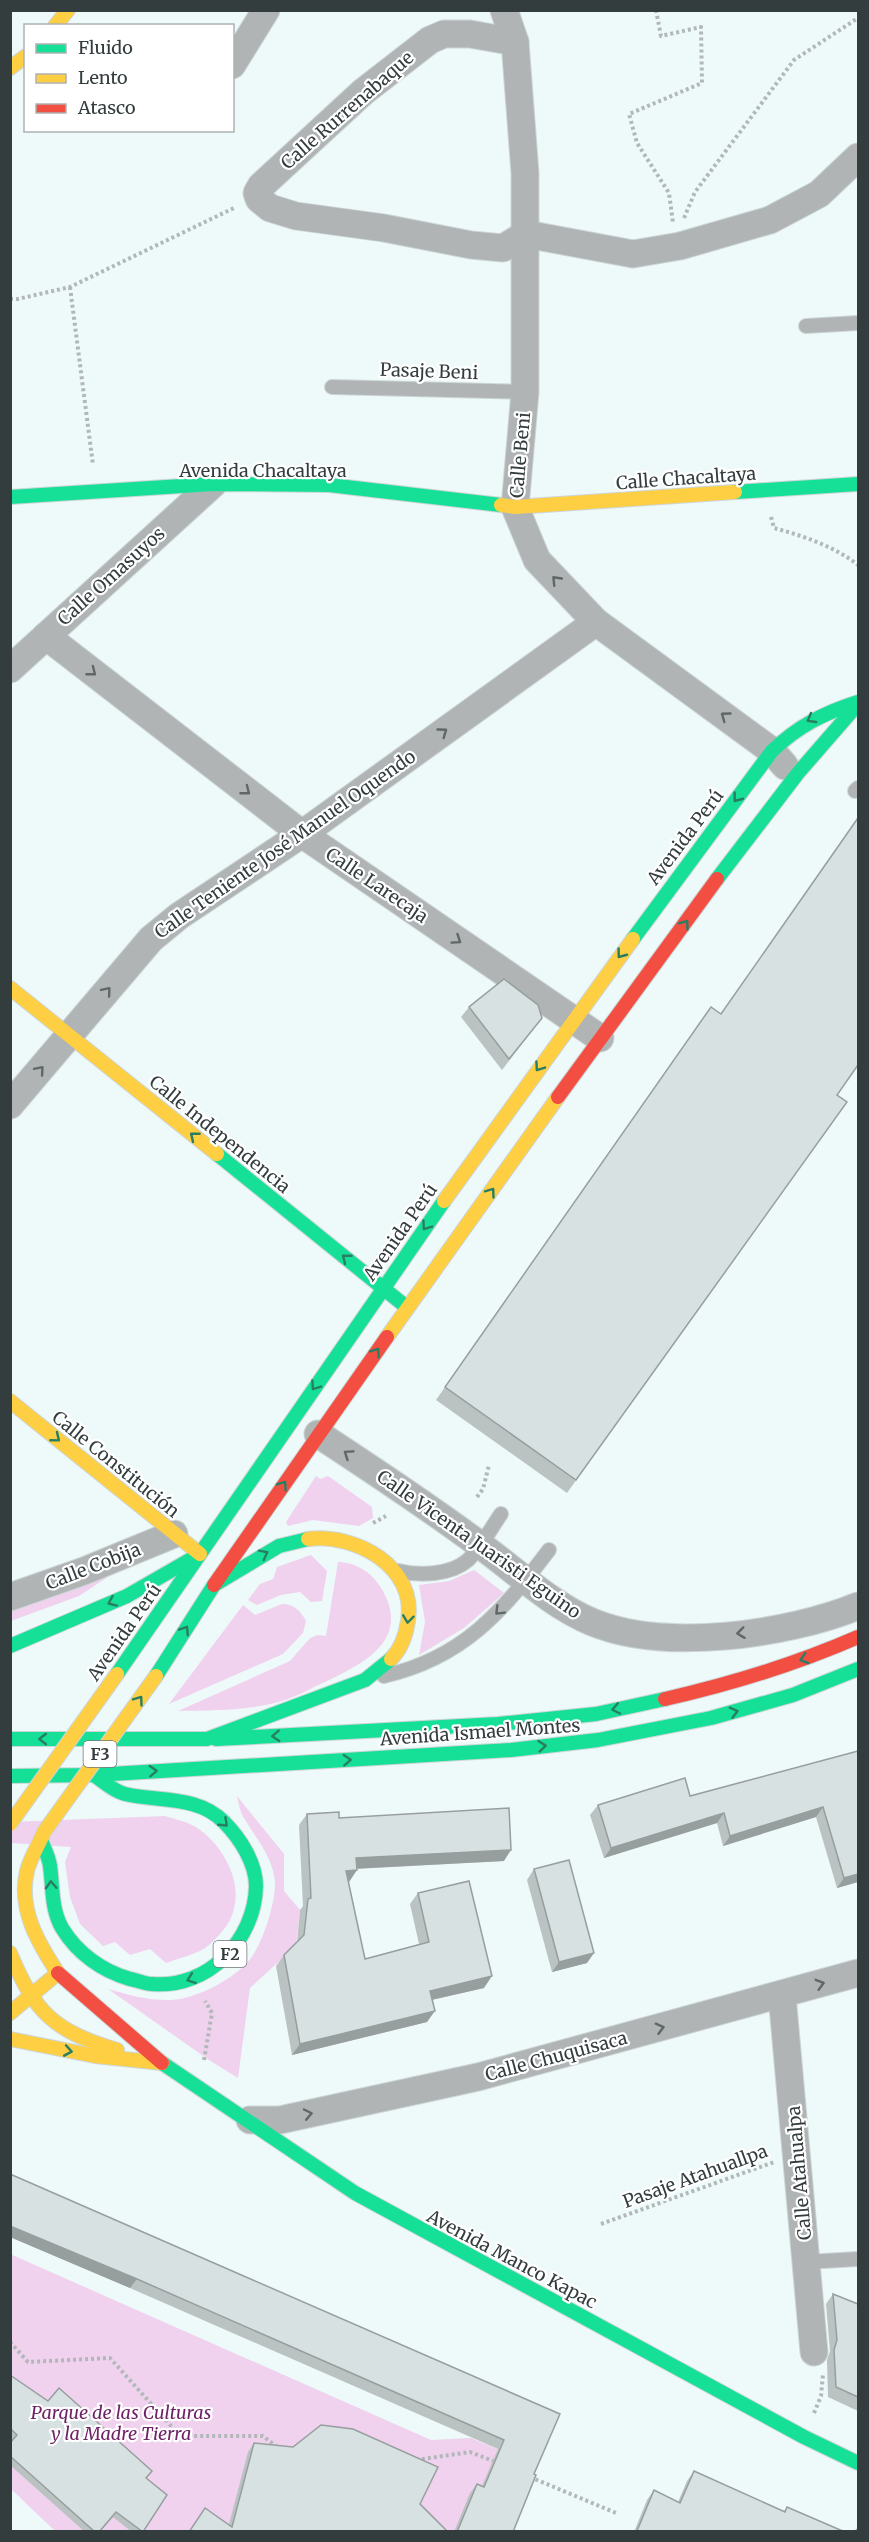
<svg xmlns="http://www.w3.org/2000/svg" width="869" height="2542" font-family="Merriweather,serif">
<style>
.green{fill:#f0d2ef}
.lines{fill:none;stroke-linecap:round;stroke-linejoin:round}
.lane-casing{stroke:#cdd6d7;stroke-width:16}
.street-casing{stroke:#cdd6d7;stroke-width:29}
.fast-casing{stroke:#cdd6d7;stroke-width:16}
.slow-casing{stroke:#cdd6d7;stroke-width:16}
.jam-casing{stroke:#cdd6d7;stroke-width:16}
.path{stroke:#b2b8b9;stroke-width:4;stroke-dasharray:3 3;stroke-linecap:butt}
.lane{stroke:#b0b4b4;stroke-width:14}
.street{stroke:#b0b4b4;stroke-width:27}
.fast{stroke:#16e098;stroke-width:14}
.slow{stroke:#ffcf43;stroke-width:14}
.jam{stroke:#f24e42;stroke-width:14}
.slow-bridge-casing{stroke:#cdd6d7;stroke-width:16;stroke-linecap:butt}
.slow-bridge{stroke:#ffcf43;stroke-width:14}
.wall{fill:#bac2c2}
.shaded-wall{fill:#979e9e}
.building{fill:#d8e1e2;stroke:#979e9e;stroke-width:1.5}
.oneway{stroke:#5f6767}
.oneway2{stroke:#287e62}
.labels{text-anchor:middle;dominant-baseline:central;stroke-width:4.5;stroke-linejoin:round;paint-order:stroke}
.shield{fill:#fff;stroke:#717778;stroke-width:1.5}
.shield-label{font-size:16px;font-weight:bold;fill:#343d3e}
.street-label{font-size:18px;fill:#343d3e;stroke:#fff}
.park-label{font-size:18px;font-style:italic;fill:#6e2166;stroke:#fff}
</style>
<rect width="100%" height="100%" fill="#eef9f9"/>
<g class="green">
<polygon points="316,1476 320,1479 328,1476 372,1507 373,1518 359,1526 313,1520 288,1526 286,1522"/>
<polygon points="311,1555 327,1571 322,1601 311,1602 300,1592 281,1595 257,1605 248,1600 260,1584 273,1579 277,1567"/>
<path d="M338 1562C359 1563 374 1574 384 1593 409 1642 362 1664 325 1682 313 1687 300 1695 288 1699 254 1711 214 1710 178 1711L290 1661 310 1638 318 1635 326 1636Z"/>
<polygon points="123,1567 79,1596 11,1621 11,1608"/>
<polygon points="474,1570 504,1593 464,1628 419,1655 425,1622 419,1585 449,1581"/>
<path d="M282 1604C294 1604 301 1611 306 1621L303 1633 283 1654 169 1704 243 1605 255 1615Z"/>
<path d="M237 1796 284 1854V1891L300 1910 296 1946 250 1988 238 2078 209 2060 108 1989C129 1995 150 2001 171 2000 197 1999 236 1978 251 1958 263 1942 275 1904 275 1884 275 1860 255 1837 244 1818 240 1812 239 1804 237 1796Z"/>
<path d="M165 1816C175 1819 187 1822 196 1827 224 1845 247 1887 230 1920 226 1928 216 1939 209 1945 199 1954 179 1958 166 1963L150 1949 130 1955 115 1942 103 1946 80 1924 70 1897 65 1862 71 1847 11 1843 10 1822Z"/>
<polygon points="10,2254 431,2440 471,2438 514,2456 510,2531 55,2531 11,2489"/>
</g>
<g class="lines">
<defs>
<g id="lane">
<polyline points="806,326 858,323"/>
<polyline points="332,387 525,392"/>
<polyline points="855,791 858,788"/>
<path d="M399 1571C420 1576 451 1575 468 1560 481 1548 491 1528 501 1514"/>
<path d="M384 1676C463 1658 502 1612 549 1550"/>
<polyline points="806,2262 858,2259"/>
</g>
<g id="street">
<polyline points="504,10 515,42 525,173 525,392 515,507 537,560 596,622 772,751 785,766"/>
<polyline points="515,42 470,34 444,34 430,40 363,92 261,186 257,193 259,199 270,208 296,216 384,228 471,245 503,248 526,234 633,254 680,246 770,220 819,194 858,157"/>
<polyline points="232,65 266,10"/>
<polyline points="46,636 302,834 600,1038"/>
<polyline points="10,669 213,484"/>
<polyline points="10,1105 151,939 179,916 302,834 596,622"/>
<path d="M318 1434C373 1470 427 1506 480 1545 515 1570 551 1605 592 1622 664 1652 787 1635 858 1606"/>
<polyline points="10,1597 84,1571 174,1534"/>
<polyline points="782,1995 814,2352"/>
<polyline points="250,2120 280,2120 478,2077 858,1973"/>
</g>
<g id="fast">
<polyline points="735,492 858,484"/>
<polyline points="10,497 213,484 329,485 501,505"/>
<polyline points="717,879 798,773 858,704"/>
<path d="M633 939 772 751C798 726 824 713 858 702"/>
<polyline points="217,1154 404,1305"/>
<polyline points="10,1646 127,1596 200,1554"/>
<polyline points="117,1674 444,1201"/>
<polyline points="156,1676 214,1585 279,1546 308,1539"/>
<polyline points="10,1739 207,1739 365,1680 391,1659"/>
<polyline points="216,1739 498,1724 596,1714 665,1699"/>
<polyline points="10,1776 94,1775 511,1750 598,1740 711,1718 793,1695 858,1669"/>
<path d="M41 1840C44 1848 49 1857 50 1866 53 1887 51 1909 62 1928 77 1953 102 1971 130 1979 137 1980 145 1984 152 1984 208 1989 255 1940 256 1886 256 1863 240 1838 224 1822 198 1795 158 1802 125 1794 113 1791 104 1782 94 1775"/>
<polyline points="162,2063 355,2193 804,2437 858,2463"/>
</g>
<g id="slow">
<polyline points="55,26 68,10"/>
<polyline points="10,68 26,56"/>
<polyline points="501,505 515,507 735,492"/>
<polyline points="10,988 217,1154"/>
<polyline points="444,1201 633,939"/>
<polyline points="387,1337 558,1097"/>
<polyline points="10,1401 200,1554"/>
<path d="M308 1539C356 1533 417 1567 408 1621 406 1635 401 1649 391 1659"/>
<path d="M10 1953C35 2013 54 2031 117 2050"/>
<path d="M10 2013 58 1973C38 1943 18 1909 27 1871 30 1858 39 1845 44 1832"/>
<polyline points="10,2039 95,2056 162,2063"/>
</g>
<g id="jam">
<polyline points="558,1097 717,879"/>
<polyline points="214,1585 387,1337"/>
<path d="M665 1699C731 1684 796 1664 858 1637"/>
<polyline points="58,1973 162,2063"/>
</g>
</defs>
<use href="#lane" class="lane-casing"/>
<use href="#street" class="street-casing"/>
<use href="#fast" class="fast-casing"/>
<use href="#slow" class="slow-casing"/>
<use href="#jam" class="jam-casing"/>
<g class="path">
<polyline points="656,10 661,36 701,27 702,83 629,114 637,143 669,193 673,223"/>
<polyline points="684,218 695,192 794,60 858,18"/>
<polyline points="70,287 93,465"/>
<polyline points="10,299 18,299 70,287 236,207"/>
<path d="M771 517 774 528C803 536 834 546 858 565"/>
<polyline points="477,1497 483,1489 489,1465"/>
<polyline points="373,1523 386,1516"/>
<polyline points="204,2060 212,2013 205,2001"/>
<polyline points="601,2224 774,2162"/>
<polyline points="10,2342 28,2362 110,2358 180,2436 263,2436 277,2447"/>
<polyline points="814,2413 821,2396 823,2374"/>
<polyline points="416,2460 470,2452 496,2462"/>
<polyline points="530,2477 616,2513"/>
<polyline points="857,2532 858,2529"/>
</g>
<use href="#lane" class="lane"/>
<use href="#street" class="street"/>
<use href="#fast" class="fast"/>
<use href="#slow" class="slow"/>
<use href="#jam" class="jam"/>
<defs>
<g id="slow-bridge">
<polyline points="10,1824 117,1674"/>
<polyline points="44,1832 156,1676"/>
</g>
</defs>
<use href="#slow-bridge" class="slow-bridge-casing"/>
<use href="#slow-bridge" class="slow-bridge"/>
</g>
<g class="wall">
<polygon points="469,1007 534,1028 502,1070 461,1017"/>
<polygon points="711,1007 847,1102 567,1493 436,1400"/>
<polygon points="858,1751 858,1882 837,1888 816,1817 723,1846 717,1823 604,1858 590,1815 598,1805 690,1796"/>
<polygon points="307,1814 504,1861 356,1869 349,1882 365,1959 419,1944 410,1904 418,1893 484,1988 432,2000 427,2022 292,2055 276,1966 284,1955 297,1943 300,1910 303,1906 299,1825"/>
<polygon points="534,1869 587,1963 552,1972 527,1880"/>
<polygon points="10,2237 560,2414 534,2474 513,2532 454,2532 470,2493 477,2484 482,2486 498,2449 130,2288"/>
<polygon points="833,2294 858,2304 858,2411 828,2397 827,2360 830,2351 826,2304"/>
<polygon points="10,2375 146,2479 143,2532 132,2532 113,2517 100,2532 85,2532 10,2465 10,2443 13,2440 10,2437"/>
<polygon points="254,2443 420,2504 189,2532 229,2524 248,2452"/>
<polygon points="694,2471 784,2511 787,2507 845,2532 634,2532 647,2500 654,2490 678,2502 687,2481"/>
</g>
<g class="shaded-wall">
<polygon points="823,1807 816,1817 723,1846 730,1836"/>
<polygon points="724,1813 717,1823 604,1858 611,1848"/>
<polygon points="511,1850 504,1861 348,1869 356,1858"/>
<polygon points="357,1870 349,1882 346,1871"/>
<polygon points="858,1874 858,1882 837,1888 844,1878"/>
<polygon points="594,1953 587,1963 552,1972 559,1962"/>
<polygon points="492,1976 484,1988 422,2002 430,1991"/>
<polygon points="435,2011 427,2022 292,2055 300,2044"/>
<polygon points="10,2226 137,2279 130,2288 10,2237"/>
</g>
<g class="building">
<polygon points="858,818 858,1065 837,1095 847,1102 576,1480 445,1387 711,1007 721,1014"/>
<polygon points="504,979 538,1005 542,1018 509,1059 469,1007"/>
<polygon points="858,1751 858,1874 844,1878 823,1807 730,1836 724,1813 611,1848 598,1805 685,1778 690,1796"/>
<polygon points="509,1808 511,1850 356,1858 357,1870 346,1871 365,1959 429,1942 418,1893 469,1881 492,1976 430,1991 435,2011 300,2044 284,1955 304,1935 308,1899 311,1898 307,1814 339,1812 339,1818"/>
<polygon points="569,1860 594,1953 559,1962 534,1869"/>
<polygon points="10,2174 560,2414 534,2474 536,2475 513,2532 457,2532 477,2484 484,2487 504,2440 137,2279 10,2226"/>
<polygon points="833,2294 858,2304 858,2397 836,2387 834,2350 837,2340"/>
<polygon points="10,2375 48,2401 59,2388 152,2471 146,2478 167,2495 143,2532 116,2512 99,2532 95,2532 10,2456 10,2443 17,2435 10,2428"/>
<polygon points="321,2425 353,2429 438,2467 420,2504 448,2532 189,2532 205,2508 232,2527 254,2443 293,2447"/>
<polygon points="694,2471 785,2512 787,2507 845,2532 639,2532 637,2531 654,2490 680,2503"/>
</g>
<defs><path id="oneway-chevron" d="M-2-3.5L2.5 0L-2 3.5" fill="none" stroke-width="1.6" stroke-linecap="round" stroke-linejoin="round" transform="scale(1.5)"/></defs>
<g class="oneway">
<use href="#oneway-chevron" transform="translate(556 580) rotate(-134)"/>
<use href="#oneway-chevron" transform="translate(92 672) rotate(38)"/>
<use href="#oneway-chevron" transform="translate(725 716) rotate(-144)"/>
<use href="#oneway-chevron" transform="translate(443 732) rotate(-36)"/>
<use href="#oneway-chevron" transform="translate(246 791) rotate(38)"/>
<use href="#oneway-chevron" transform="translate(457 940) rotate(34)"/>
<use href="#oneway-chevron" transform="translate(107 991) rotate(-50)"/>
<use href="#oneway-chevron" transform="translate(40 1070) rotate(-50)"/>
<use href="#oneway-chevron" transform="translate(348 1454) rotate(-146)"/>
<use href="#oneway-chevron" transform="translate(499 1611) rotate(135)"/>
<use href="#oneway-chevron" transform="translate(741 1633) rotate(173)"/>
<use href="#oneway-chevron" transform="translate(820 1984) rotate(-16)"/>
<use href="#oneway-chevron" transform="translate(660 2028) rotate(-15)"/>
<use href="#oneway-chevron" transform="translate(308 2114) rotate(-12)"/>
</g>
<g class="oneway2">
<use href="#oneway-chevron" transform="translate(811 719) rotate(150)"/>
<use href="#oneway-chevron" transform="translate(737 798) rotate(127)"/>
<use href="#oneway-chevron" transform="translate(685 924) rotate(-54)"/>
<use href="#oneway-chevron" transform="translate(621 954) rotate(127)"/>
<use href="#oneway-chevron" transform="translate(539 1067) rotate(125)"/>
<use href="#oneway-chevron" transform="translate(194 1136) rotate(-141)"/>
<use href="#oneway-chevron" transform="translate(491 1192) rotate(-54)"/>
<use href="#oneway-chevron" transform="translate(426 1226) rotate(125)"/>
<use href="#oneway-chevron" transform="translate(346 1258) rotate(-141)"/>
<use href="#oneway-chevron" transform="translate(376 1352) rotate(-55)"/>
<use href="#oneway-chevron" transform="translate(315 1386) rotate(125)"/>
<use href="#oneway-chevron" transform="translate(56 1438) rotate(39)"/>
<use href="#oneway-chevron" transform="translate(283 1485) rotate(-55)"/>
<use href="#oneway-chevron" transform="translate(264 1554) rotate(-27)"/>
<use href="#oneway-chevron" transform="translate(112 1602) rotate(156)"/>
<use href="#oneway-chevron" transform="translate(408 1619) rotate(97)"/>
<use href="#oneway-chevron" transform="translate(185 1630) rotate(-57)"/>
<use href="#oneway-chevron" transform="translate(804 1659) rotate(162)"/>
<use href="#oneway-chevron" transform="translate(139 1700) rotate(-54)"/>
<use href="#oneway-chevron" transform="translate(616 1709) rotate(168)"/>
<use href="#oneway-chevron" transform="translate(734 1712) rotate(-15)"/>
<use href="#oneway-chevron" transform="translate(276 1736) rotate(177)"/>
<use href="#oneway-chevron" transform="translate(43 1739) rotate(-180)"/>
<use href="#oneway-chevron" transform="translate(542 1746) rotate(-6)"/>
<use href="#oneway-chevron" transform="translate(347 1760) rotate(-3)"/>
<use href="#oneway-chevron" transform="translate(153 1771) rotate(-3)"/>
<use href="#oneway-chevron" transform="translate(224 1823) rotate(43)"/>
<use href="#oneway-chevron" transform="translate(51 1885) rotate(-92)"/>
<use href="#oneway-chevron" transform="translate(191 1979) rotate(160)"/>
<use href="#oneway-chevron" transform="translate(68 2051) rotate(10)"/>
</g>
<g class="labels">
<g class="shield">
<rect x="83.5" y="1741" width="33" height="26" rx="4.5"/>
<rect x="213.5" y="1941" width="33" height="26" rx="4.5"/>
</g>
<g class="shield-label">
<text x="100" y="1754">F3</text>
<text x="230" y="1954">F2</text>
</g>
<g class="street-label">
<text transform="translate(347 110) rotate(-41)">Calle Rurrenabaque</text>
<text transform="translate(429 371) rotate(2)">Pasaje Beni</text>
<text transform="translate(520 455) rotate(-85)">Calle Beni</text>
<text x="263" y="470">Avenida Chacaltaya</text>
<text transform="translate(686 478) rotate(-4)">Calle Chacaltaya</text>
<text transform="translate(111 576) rotate(-42)">Calle Omasuyos</text>
<text transform="translate(685 837) rotate(-53)">Avenida Perú</text>
<text transform="translate(285 844) rotate(-35)">Calle Teniente José Manuel Oquendo</text>
<text transform="translate(377 885) rotate(34)">Calle Larecaja</text>
<text transform="translate(220 1134) rotate(39)">Calle Independencia</text>
<text transform="translate(400 1232) rotate(-55)">Avenida Perú</text>
<text transform="translate(116 1464) rotate(39)">Calle Constitución</text>
<text transform="translate(479 1544) rotate(35)">Calle Vicenta Juaristi Eguino</text>
<text transform="translate(93 1566) rotate(-21)">Calle Cobija</text>
<text transform="translate(124 1632) rotate(-55)">Avenida Perú</text>
<text transform="translate(480 1732) rotate(-4)">Avenida Ismael Montes</text>
<text transform="translate(556 2056) rotate(-15)">Calle Chuquisaca</text>
<text transform="translate(799 2173) rotate(-95)">Calle Atahualpa</text>
<text transform="translate(695 2176) rotate(-20)">Pasaje Atahuallpa</text>
<text transform="translate(512 2259) rotate(28)">Avenida Manco Kapac</text>
</g>
<g class="park-label">
<text x="121" y="2412">Parque de las Culturas<tspan x="121" dy="21">y la Madre Tierra</tspan></text>
</g>
</g>
<rect width="869" height="2542" fill="none" stroke="#343d3e" stroke-width="24"/>
<rect x="24" y="24" width="210" height="108" fill="#ffffff" stroke="#aeb1b2" stroke-width="1.5"/>
<rect x="36" y="44" width="30" height="9" fill="#16e098" stroke="#aeb1b2" stroke-width="1.5"/>
<text x="78" y="54" font-size="18" fill="#343d3e">Fluido</text>
<rect x="36" y="74" width="30" height="9" fill="#ffcf43" stroke="#aeb1b2" stroke-width="1.5"/>
<text x="78" y="84" font-size="18" fill="#343d3e">Lento</text>
<rect x="36" y="104" width="30" height="9" fill="#f24e42" stroke="#aeb1b2" stroke-width="1.5"/>
<text x="78" y="114" font-size="18" fill="#343d3e">Atasco</text>
</svg>
